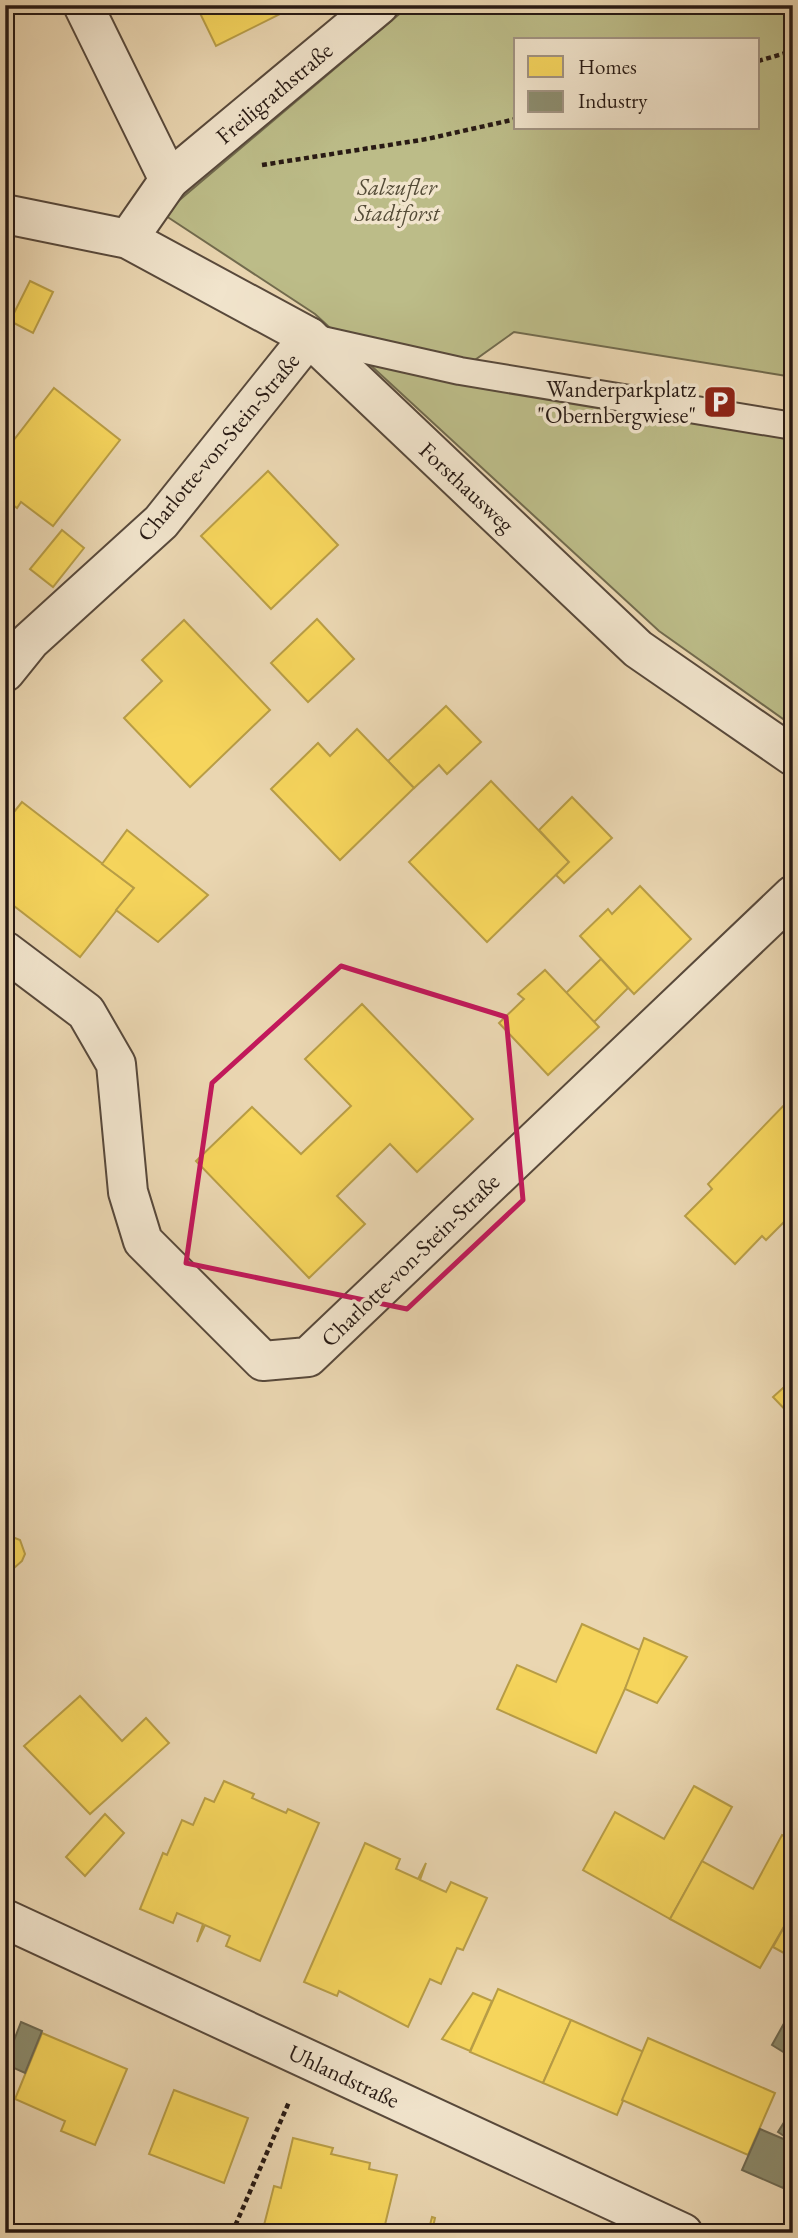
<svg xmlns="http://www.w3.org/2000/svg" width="798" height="2238" font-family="'EB Garamond',serif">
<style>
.green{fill:#bcbc88;stroke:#726b4e;stroke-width:2;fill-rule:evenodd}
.homes{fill:#f6d55c;stroke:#b89d46;stroke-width:2}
.industry{fill:#8c8c6e;stroke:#6e6a53;stroke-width:2}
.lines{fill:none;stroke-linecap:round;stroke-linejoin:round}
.lane-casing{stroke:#58493b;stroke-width:30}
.street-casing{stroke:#58493b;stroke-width:42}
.path{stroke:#281a14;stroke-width:4.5;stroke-dasharray:5 3.5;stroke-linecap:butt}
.lane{stroke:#f1e4cc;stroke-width:26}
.street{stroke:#f1e4cc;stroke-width:38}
.marked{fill:none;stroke:#c2185b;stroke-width:5;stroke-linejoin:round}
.labels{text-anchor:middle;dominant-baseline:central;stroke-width:7;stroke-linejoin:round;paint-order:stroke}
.street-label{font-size:23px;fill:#281a14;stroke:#f1e4cc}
.park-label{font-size:23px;font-style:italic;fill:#544b37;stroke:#f1e4cc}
.poi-label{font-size:23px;fill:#281a14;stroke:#f1e4cc;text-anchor:end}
</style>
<rect width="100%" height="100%" fill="#ead6b1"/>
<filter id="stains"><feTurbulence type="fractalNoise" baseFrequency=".00286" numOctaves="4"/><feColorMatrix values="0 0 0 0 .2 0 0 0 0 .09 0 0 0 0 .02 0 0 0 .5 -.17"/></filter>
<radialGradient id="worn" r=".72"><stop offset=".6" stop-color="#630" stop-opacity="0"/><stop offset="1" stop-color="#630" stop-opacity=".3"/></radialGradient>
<path class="green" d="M410 5H793V377L514 332 461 370 793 426V726L659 631 315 314 163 214ZM516 40H758V128H516Z"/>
<g class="homes">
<polygon points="196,5 298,5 216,46"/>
<polygon points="30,281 53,292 33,333 10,321"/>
<polygon points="54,388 120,440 53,526 21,502 17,508 5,499 5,443 9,439 13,441"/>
<polygon points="268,471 338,545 271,609 201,536"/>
<polygon points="62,530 84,548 53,587 30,569"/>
<polygon points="317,619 354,659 308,702 271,663"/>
<polygon points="184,620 270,710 190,787 124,718 162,681 142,660"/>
<polygon points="446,706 481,742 447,774 439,765 414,788 388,761"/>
<polygon points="357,729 414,788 340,860 271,789 318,743 330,756"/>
<polygon points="491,781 569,862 487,942 409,862"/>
<polygon points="572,797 612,838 564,883 556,875 569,862 539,830"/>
<polygon points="22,802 134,888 80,957 5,899 5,823"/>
<polygon points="127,830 208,895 158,942 116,910 134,888 102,864"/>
<polygon points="640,886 691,939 634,994 580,936 608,909 612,914"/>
<polygon points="601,959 628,988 594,1022 566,993"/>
<polygon points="545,970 599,1027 548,1075 499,1023 524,999 518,994"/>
<polygon points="362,1004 473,1119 417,1172 390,1144 337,1196 365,1224 309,1278 196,1161 252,1107 301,1154 351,1106 305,1059"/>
<polygon points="786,1103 793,1109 793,1213 766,1240 762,1236 735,1264 685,1216 712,1189 708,1184"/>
<polygon points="793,1379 793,1418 773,1397"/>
<polygon points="5,1534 20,1540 25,1554 22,1561 5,1576"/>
<polygon points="582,1624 642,1651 596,1753 497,1709 517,1665 556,1682"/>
<polygon points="644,1638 687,1657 657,1703 625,1689"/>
<polygon points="5,1640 12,1648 5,1654"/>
<polygon points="80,1696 122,1741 146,1718 169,1743 90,1814 24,1746"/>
<polygon points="224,1781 254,1794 252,1798 286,1813 288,1809 319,1823 260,1961 226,1946 230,1936 205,1925 197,1942 203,1924 177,1913 173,1923 140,1909 163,1853 167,1855 182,1820 193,1825 205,1798 214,1802"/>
<polygon points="694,1786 732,1807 670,1919 583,1870 615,1812 664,1839"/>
<polygon points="105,1814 124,1833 85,1876 66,1857"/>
<polygon points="782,1835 793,1841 793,1911 760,1968 670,1919 702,1861 753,1889"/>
<polygon points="365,1843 400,1859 396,1869 418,1879 426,1863 420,1880 446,1892 451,1882 487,1898 463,1950 457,1948 441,1984 430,1979 408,2027 339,1991 337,1996 304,1982"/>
<polygon points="793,1911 793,1958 773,1947"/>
<polygon points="498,1989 571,2020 543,2083 470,2052"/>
<polygon points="473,1993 492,2001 470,2051 442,2039"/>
<polygon points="571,2020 644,2052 617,2115 543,2083"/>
<polygon points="42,2033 127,2069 95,2145 61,2131 65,2121 15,2099"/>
<polygon points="648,2038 775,2093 748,2155 622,2100"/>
<polygon points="174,2090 248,2118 224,2183 149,2154"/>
<polygon points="293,2138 333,2148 331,2154 370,2163 369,2169 397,2175 383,2233 262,2233 274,2186 281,2188"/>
<polygon points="432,2217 435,2218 433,2227 458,2233 428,2233"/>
</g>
<g class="industry">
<polygon points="792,2009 793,2009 793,2058 772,2045"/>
<polygon points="21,2022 42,2031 25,2073 5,2064"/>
<polygon points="793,2108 793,2142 778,2132"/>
<polygon points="760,2129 793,2143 793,2166 783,2188 742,2170"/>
</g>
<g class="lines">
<defs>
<polyline id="lane" points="313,338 460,371 793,426"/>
<g id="street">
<polyline points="83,5 169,180 128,239"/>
<polyline points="169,180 379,5"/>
<polyline points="5,214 128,239 309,337 638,649 793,756"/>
<polyline points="5,672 30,641 161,522 309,337"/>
<polyline points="5,951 86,1012 116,1064 128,1192 143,1241 263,1361 308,1357 793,895"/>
<polyline points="5,1919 683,2233"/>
</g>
</defs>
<use href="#lane" class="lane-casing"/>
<use href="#street" class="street-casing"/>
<g class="path">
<polyline points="758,61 793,51"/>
<polyline points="262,165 427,139 516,119"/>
<polyline points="232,2233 289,2102"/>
</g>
<use href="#lane" class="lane"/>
<use href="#street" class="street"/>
</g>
<path class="marked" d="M341 966 506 1017 523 1200 407 1309 186 1263 212 1083Z"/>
<defs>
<symbol id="parking-square" viewBox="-11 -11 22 22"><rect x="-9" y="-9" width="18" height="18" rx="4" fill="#8f2418" stroke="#f1e4cc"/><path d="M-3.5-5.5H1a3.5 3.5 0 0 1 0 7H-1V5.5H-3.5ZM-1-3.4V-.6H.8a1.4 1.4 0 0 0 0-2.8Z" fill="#fff"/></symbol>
</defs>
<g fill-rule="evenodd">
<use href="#parking-square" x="701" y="383" width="38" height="38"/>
</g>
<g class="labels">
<g class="street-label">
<text transform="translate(274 93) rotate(-40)">Freiligrathstraße</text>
<text transform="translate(218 447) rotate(-50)">Charlotte-von-Stein-Straße</text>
<text transform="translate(467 487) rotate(43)">Forsthausweg</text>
<text transform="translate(410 1260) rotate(-44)">Charlotte-von-Stein-Straße</text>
<text transform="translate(344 2076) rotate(25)">Uhlandstraße</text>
</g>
<g class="park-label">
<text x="397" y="187">Salzufler<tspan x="397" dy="26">Stadtforst</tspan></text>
</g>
<g class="poi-label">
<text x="696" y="389">Wanderparkplatz<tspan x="696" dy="26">"Obernbergwiese"</tspan></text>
</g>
</g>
<rect width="798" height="2238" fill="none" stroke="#ead6b1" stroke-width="28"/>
<rect x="7" y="7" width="784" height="2224" fill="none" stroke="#281a14" stroke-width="3.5"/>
<rect x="14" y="14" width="770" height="2210" fill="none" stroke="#281a14" stroke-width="2"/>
<rect x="514" y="38" width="245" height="91" fill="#f1e4cc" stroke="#a19382" stroke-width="2"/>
<rect x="528" y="56" width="35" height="21" fill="#f6d55c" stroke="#a19382" stroke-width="2"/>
<text x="578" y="74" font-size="21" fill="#281a14">Homes</text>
<rect x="528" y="91" width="35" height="21" fill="#8c8c6e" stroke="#a19382" stroke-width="2"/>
<text x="578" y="108" font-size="21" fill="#281a14">Industry</text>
<rect width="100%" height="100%" filter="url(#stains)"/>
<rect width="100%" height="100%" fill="url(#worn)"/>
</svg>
